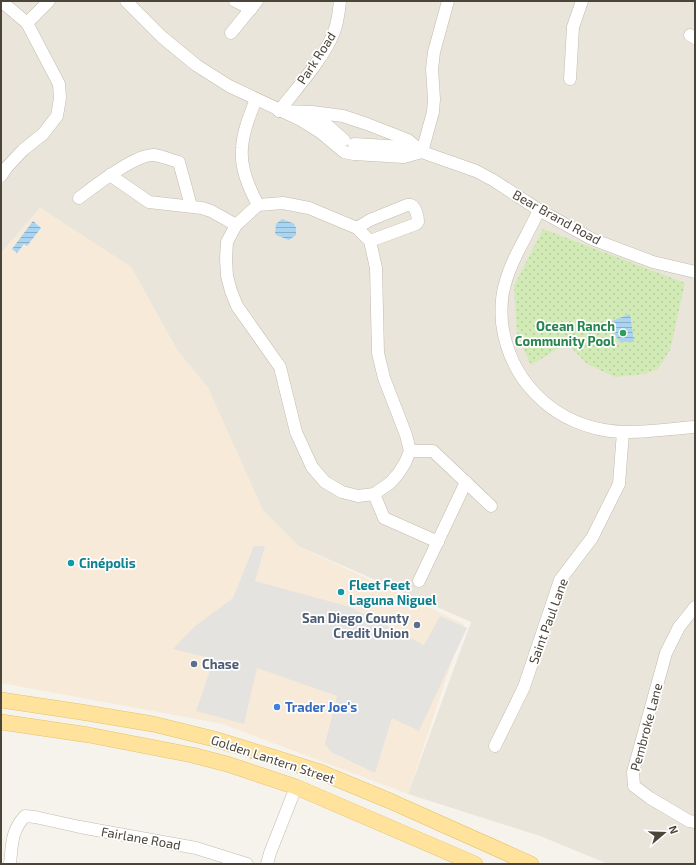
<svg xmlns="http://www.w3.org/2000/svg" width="696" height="865" font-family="'Exo 2',sans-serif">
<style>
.residential{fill:#eae5da}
.commercial{fill:#f7ead8}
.green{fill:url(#green-dots)}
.parking{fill:#e5e3e0}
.water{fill:url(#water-rules)}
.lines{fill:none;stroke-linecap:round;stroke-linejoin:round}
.minor-casing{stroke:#c2bbae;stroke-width:13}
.major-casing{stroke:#e6c16a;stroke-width:16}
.minor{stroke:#fff;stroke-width:12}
.major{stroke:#ffe39c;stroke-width:15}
.leisure-dot{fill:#2e9e5b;stroke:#fff;stroke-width:1.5}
.culture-dot{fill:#0f9aa8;stroke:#fff;stroke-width:1.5}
.service-dot{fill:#5c6f8a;stroke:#fff;stroke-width:1.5}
.shop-dot{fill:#3f7fe0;stroke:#fff;stroke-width:1.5}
.labels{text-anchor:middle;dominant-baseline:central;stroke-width:3.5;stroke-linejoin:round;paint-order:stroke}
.street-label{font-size:13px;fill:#4b4439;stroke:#fff}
.leisure-label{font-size:13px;font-weight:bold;fill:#27864d;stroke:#fff;text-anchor:end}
.culture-label{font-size:13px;font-weight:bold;fill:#0d838f;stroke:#fff;text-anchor:start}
.service-label{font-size:13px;font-weight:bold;fill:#4e5e75;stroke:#fff;text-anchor:end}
.shop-label{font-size:13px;font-weight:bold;fill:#366cbe;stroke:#fff;text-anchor:start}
</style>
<defs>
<pattern id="green-dots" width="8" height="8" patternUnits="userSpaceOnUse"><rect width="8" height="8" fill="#d2eab5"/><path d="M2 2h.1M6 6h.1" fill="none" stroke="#b6ca9c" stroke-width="1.8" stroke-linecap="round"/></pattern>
<pattern id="water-rules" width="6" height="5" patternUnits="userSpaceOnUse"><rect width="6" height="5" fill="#a9d4f2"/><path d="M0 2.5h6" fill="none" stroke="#8caec5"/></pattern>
</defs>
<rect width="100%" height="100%" fill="#f6f3ec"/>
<polygon class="residential" points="1,1 695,1 695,864 608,864 540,836 408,794 471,622 298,546 263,511 208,388 177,350 131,267 40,208 1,253"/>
<polygon class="commercial" points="40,208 131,267 177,350 208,388 263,511 298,546 464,624 408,794 223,724 1,683 1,253"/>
<polygon class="green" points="543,229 685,283 670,350 658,369 644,374 615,377 587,364 567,343 531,365 517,336 514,286"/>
<polygon class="parking" points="254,546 265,546 255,581 350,607 424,645 440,616 467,628 419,731 392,718 375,773 331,752 325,744 337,696 257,668 244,724 196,711 214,659 173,649 194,627 233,598"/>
<g class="water">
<polygon points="282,219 295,224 294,226 296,227 296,235 289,240 276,235 276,234 275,233 276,224"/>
<polygon points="33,221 41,228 27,246 24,244 17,253 12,249"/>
<polygon points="630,314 634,342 620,342 607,323"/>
</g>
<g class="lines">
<defs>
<g id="minor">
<polyline points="1,1 27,23 59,84 60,98 57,116 43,134 23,150 7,167 1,176"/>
<polyline points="126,1 162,37 196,65 229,86 299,119 320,132 344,152 354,154 404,157 422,152"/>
<polyline points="235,1 251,9"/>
<polyline points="27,23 49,1"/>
<polyline points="231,33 257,1"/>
<polyline points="690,35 695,38"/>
<polyline points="570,79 573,27 582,1"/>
<path d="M256 99C250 115 243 131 242 148 240 168 249 188 258 205L283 203 309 208 357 228 370 241 376 268 378 353 384 378 406 435 410 451 405 463 398 474 390 483 374 494 358 496 342 492 325 482 312 467 296 432 280 367 237 306 231 291 227 276 226 259 227 242 236 225 258 205"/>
<polyline points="279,111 312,112 343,116 367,124 408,140 422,152 476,171 493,180 539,210 592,239 653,262 695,272"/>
<path d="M279 111C297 88 324 58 334 32 338 22 339 11 340 1"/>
<polyline points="306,120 325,123 344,140"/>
<polyline points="354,144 403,147 419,151"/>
<polyline points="422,152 433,112 434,99 432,69 434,52 448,1"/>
<polyline points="110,175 149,202 202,208 211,211 236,225"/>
<path d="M79 198C93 187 137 153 154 155 162 156 171 160 179 162L191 206"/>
<path d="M539 210C528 235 512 257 505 284 501 297 501 310 502 323 509 378 549 420 604 430 633 435 665 429 695 427"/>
<path d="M357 228 370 220 407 205H411C416 208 418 216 418 222L416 224 370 241"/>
<polyline points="410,451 433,451 491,506"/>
<polyline points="374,494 384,518 438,542"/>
<polyline points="419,581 466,482"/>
<polyline points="695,607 679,627 666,653 633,772 634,786 650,798 689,821 695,822"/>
<polyline points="495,746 524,687 560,580 592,538 619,484 623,432"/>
<path d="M10 864C12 845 11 831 25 816L35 817 80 827 196 848 247 864"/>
<polyline points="267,864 270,853 296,787"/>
</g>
<g id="major">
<polyline points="1,700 81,712 153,724 214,739 282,760 320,772 390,801 531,864"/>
<polyline points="1,722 89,735 192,755 227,764 296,787 475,864"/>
</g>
</defs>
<use href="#minor" class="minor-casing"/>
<use href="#major" class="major-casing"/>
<use href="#minor" class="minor"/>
<use href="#major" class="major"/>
</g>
<circle class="leisure-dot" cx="623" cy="333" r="4"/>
<g class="culture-dot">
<circle cx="71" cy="563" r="4"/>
<circle cx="341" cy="592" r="4"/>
</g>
<g class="service-dot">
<circle cx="417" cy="625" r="4"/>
<circle cx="194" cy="664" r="4"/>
</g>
<circle class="shop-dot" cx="277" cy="707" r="4"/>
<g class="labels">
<g class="street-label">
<text transform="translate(316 58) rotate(-57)">Park Road</text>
<text transform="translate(557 217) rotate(29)">Bear Brand Road</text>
<text transform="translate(548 621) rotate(-70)">Saint Paul Lane</text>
<text transform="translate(646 727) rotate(-75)">Pembroke Lane</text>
<text transform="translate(273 759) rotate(18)">Golden Lantern Street</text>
<text transform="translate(141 838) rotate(10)">Fairlane Road</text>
</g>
<g class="leisure-label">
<text x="615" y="326">Ocean Ranch<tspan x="615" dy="15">Community Pool</tspan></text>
</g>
<g class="culture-label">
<text x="79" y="563">Cinépolis</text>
<text x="349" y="585">Fleet Feet<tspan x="349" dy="15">Laguna Niguel</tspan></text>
</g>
<g class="service-label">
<text x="409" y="618">San Diego County<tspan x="409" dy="15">Credit Union</tspan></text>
<text x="202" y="664" text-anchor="start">Chase</text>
</g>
<g class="shop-label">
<text x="285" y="707">Trader Joe's</text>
</g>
</g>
<rect width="696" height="865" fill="none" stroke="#4b4439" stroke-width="4"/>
<g transform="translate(664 833) rotate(71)" stroke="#ffffff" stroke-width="3" paint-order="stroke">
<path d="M0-3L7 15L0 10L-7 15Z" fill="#4b4439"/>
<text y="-6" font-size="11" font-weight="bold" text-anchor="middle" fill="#4b4439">N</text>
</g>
</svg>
